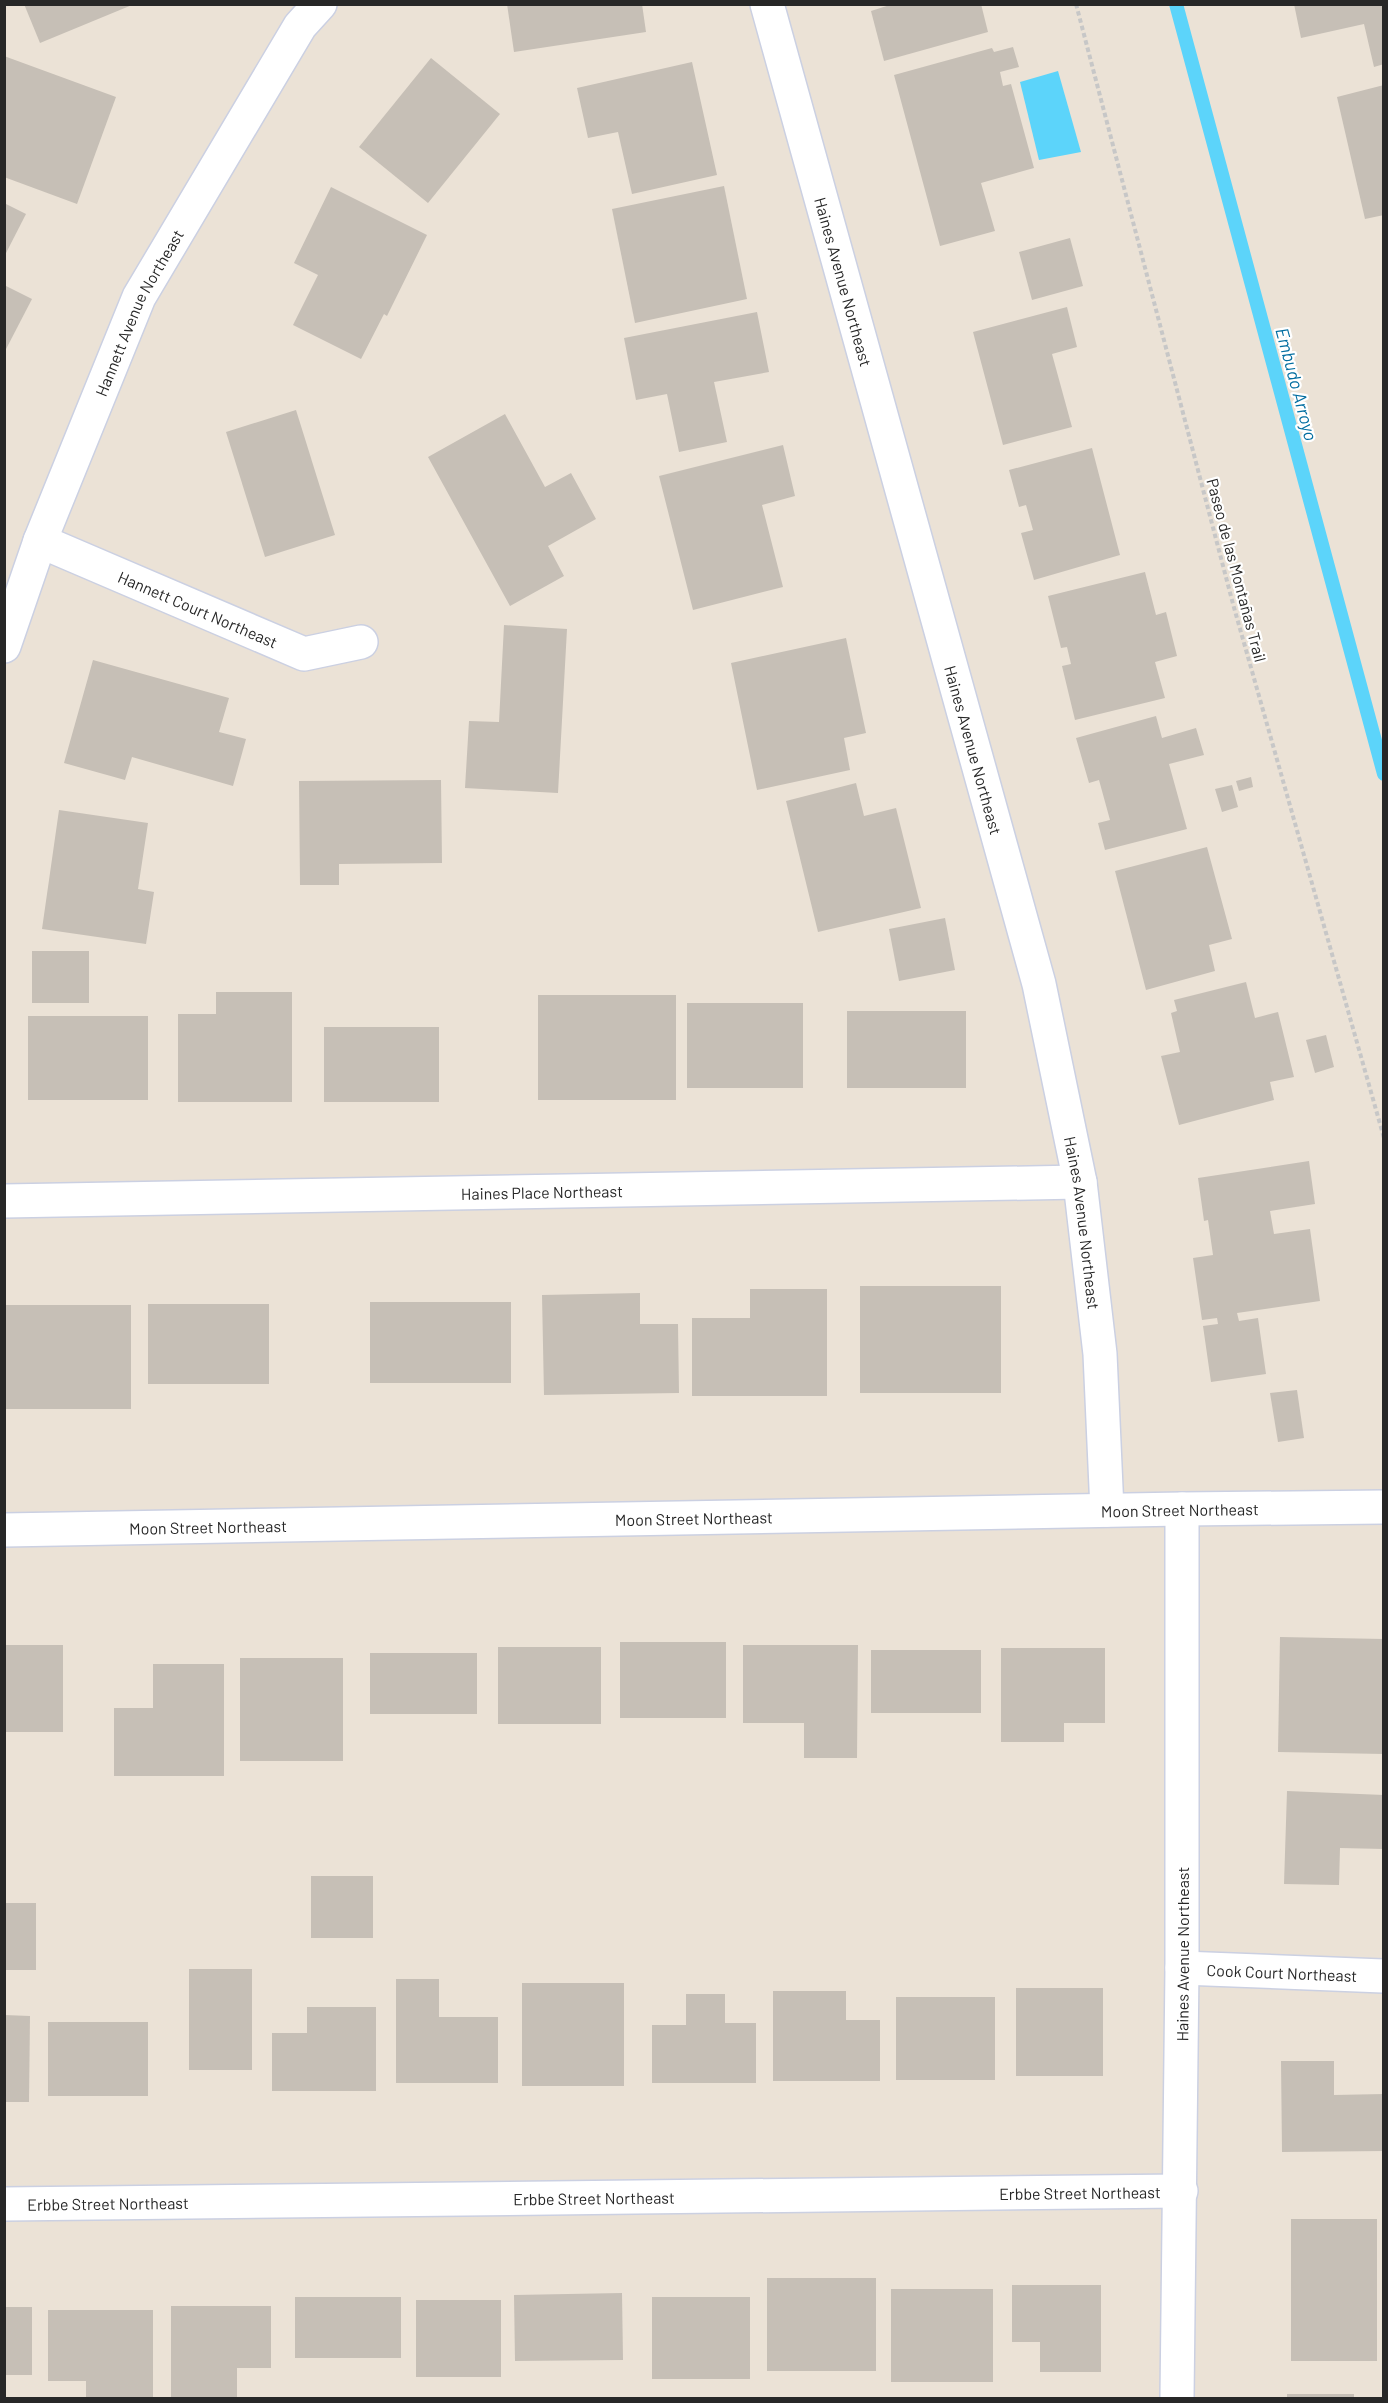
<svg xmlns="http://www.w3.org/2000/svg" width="1388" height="2403" font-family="Barlow,sans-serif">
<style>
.water{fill:#5cd4fa}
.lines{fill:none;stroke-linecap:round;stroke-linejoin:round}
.stream{stroke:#5cd4fa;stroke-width:14}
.building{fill:#c6bfb6}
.street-casing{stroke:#cbd0e2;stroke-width:36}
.secondary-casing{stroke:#cbd0e2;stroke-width:36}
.path{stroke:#c7c7c7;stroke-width:4;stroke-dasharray:4.5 3;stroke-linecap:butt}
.street{stroke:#fff;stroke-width:33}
.secondary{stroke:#fff;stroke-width:33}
.labels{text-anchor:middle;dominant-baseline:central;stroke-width:4.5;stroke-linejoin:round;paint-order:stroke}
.street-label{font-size:16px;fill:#272727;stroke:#fff}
.water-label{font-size:18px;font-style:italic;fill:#016da0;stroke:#fff}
</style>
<rect width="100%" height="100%" fill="#ebe2d6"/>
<polygon class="water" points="1058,71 1081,152 1039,160 1020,82"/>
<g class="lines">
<polyline class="stream" points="1176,4 1384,774"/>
</g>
<g class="building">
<polygon points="24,4 132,4 132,5 40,43"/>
<polygon points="507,4 642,4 646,32 514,52"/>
<polygon points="893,4 981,4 988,32 884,61 871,11"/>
<polygon points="1294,4 1384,4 1384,64 1374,67 1364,24 1301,38"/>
<polygon points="1013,47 1019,67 1000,72 1003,86 1011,84 1034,168 981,183 995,231 940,246 894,75 992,48 994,52"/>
<polygon points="4,56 116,97 77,204 4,177"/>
<polygon points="431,58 500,114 428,203 359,147"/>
<polygon points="692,62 717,175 632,194 618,132 588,138 577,88"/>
<polygon points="1384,85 1384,215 1365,219 1337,97"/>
<polygon points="724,186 747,299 635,323 612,209"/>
<polygon points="331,187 427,235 387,316 384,314 361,359 293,325 318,275 294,263"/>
<polygon points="4,203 26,214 4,257"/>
<polygon points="1070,238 1083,286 1032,300 1019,252"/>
<polygon points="4,285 32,299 4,353"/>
<polygon points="1067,307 1077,347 1052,354 1072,427 1003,445 973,332"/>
<polygon points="757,312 769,372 714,382 727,442 679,452 667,394 636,400 624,338"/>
<polygon points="296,410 335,535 265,557 226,432"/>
<polygon points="505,414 545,487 571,473 596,519 548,546 564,576 510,606 428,457"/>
<polygon points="783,445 795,496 762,505 783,587 693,610 659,476"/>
<polygon points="1092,448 1120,555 1034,580 1021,533 1033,530 1026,505 1019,507 1009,470"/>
<polygon points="1145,572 1156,615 1166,612 1177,656 1155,662 1165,698 1075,720 1062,666 1071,664 1067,647 1061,648 1048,596"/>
<polygon points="504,625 567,629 558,793 465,788 469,721 499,722"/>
<polygon points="846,638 866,733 844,738 850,770 757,790 731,663"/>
<polygon points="93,660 229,698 219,732 246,739 233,786 132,757 125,780 64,763"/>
<polygon points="1156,716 1162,738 1196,728 1204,755 1169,764 1187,829 1105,850 1098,823 1110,820 1099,780 1089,783 1076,738"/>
<polygon points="1251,777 1253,787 1239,791 1236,781"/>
<polygon points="441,780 442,863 339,864 339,885 300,885 299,781"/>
<polygon points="856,783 864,816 896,808 921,908 818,932 786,801"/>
<polygon points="1232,785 1238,807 1222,812 1215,789"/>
<polygon points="59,810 148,823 138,889 154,892 146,944 42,929"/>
<polygon points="1207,847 1232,939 1209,945 1215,971 1146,990 1115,871"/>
<polygon points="945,918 955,970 899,981 889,929"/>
<rect x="32" y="951" width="57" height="52"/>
<polygon points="1246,982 1255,1018 1278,1012 1294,1077 1270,1082 1274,1100 1179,1125 1161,1056 1180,1052 1171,1013 1177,1011 1174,1000"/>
<polygon points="216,992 292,992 292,1102 178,1102 178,1014 216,1014"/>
<rect x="538" y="995" width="138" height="105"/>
<rect x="687" y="1003" width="116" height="85"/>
<rect x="847" y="1011" width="119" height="77"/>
<rect x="28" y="1016" width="120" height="84"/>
<rect x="324" y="1027" width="115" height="75"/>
<polygon points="1326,1035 1334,1067 1315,1073 1306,1040"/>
<polygon points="1309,1161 1315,1204 1270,1211 1274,1234 1310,1229 1320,1301 1237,1313 1239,1321 1258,1318 1266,1374 1211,1382 1203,1326 1218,1324 1217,1318 1202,1320 1193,1258 1213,1255 1208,1220 1204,1221 1198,1178"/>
<rect x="860" y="1286" width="141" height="107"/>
<polygon points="750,1289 827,1289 827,1396 692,1396 692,1318 750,1318"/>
<polygon points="640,1293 640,1324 678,1324 679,1393 544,1395 542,1295"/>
<rect x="370" y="1302" width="141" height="81"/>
<rect x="148" y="1304" width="121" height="80"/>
<rect x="4" y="1305" width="127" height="104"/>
<polygon points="1297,1390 1304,1438 1278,1442 1270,1393"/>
<polygon points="1280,1637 1384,1639 1384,1754 1278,1752"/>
<rect x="620" y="1642" width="106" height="76"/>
<rect x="4" y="1645" width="59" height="87"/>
<polygon points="743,1645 858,1645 857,1758 804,1758 804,1723 743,1723"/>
<rect x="498" y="1647" width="103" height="77"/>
<polygon points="1001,1648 1105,1648 1105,1723 1064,1723 1064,1742 1001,1742"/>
<rect x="871" y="1650" width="110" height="63"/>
<rect x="370" y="1653" width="107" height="61"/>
<rect x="240" y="1658" width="103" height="103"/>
<polygon points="153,1664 224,1664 224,1776 114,1776 114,1708 153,1708"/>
<polygon points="1287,1791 1384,1795 1384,1849 1340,1848 1339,1885 1284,1884"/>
<rect x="311" y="1876" width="62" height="62"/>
<rect x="4" y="1903" width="32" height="67"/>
<rect x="189" y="1969" width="63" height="101"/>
<polygon points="396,1979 439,1979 439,2017 498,2017 498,2083 396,2083"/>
<rect x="522" y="1983" width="102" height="103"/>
<rect x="1016" y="1988" width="87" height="88"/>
<polygon points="773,1991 846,1991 846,2020 880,2020 880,2081 773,2081"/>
<polygon points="686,1994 725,1994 725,2023 756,2023 756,2083 652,2083 652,2025 686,2025"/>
<rect x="896" y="1997" width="99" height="83"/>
<polygon points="307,2007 376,2007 376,2091 272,2091 272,2033 307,2033"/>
<polygon points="4,2015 30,2016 29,2102 4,2102"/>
<rect x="48" y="2022" width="100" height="74"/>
<polygon points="1281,2061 1334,2061 1334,2095 1384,2094 1384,2151 1282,2152"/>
<rect x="1291" y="2219" width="86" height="142"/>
<rect x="767" y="2278" width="109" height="93"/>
<polygon points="1012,2285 1101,2285 1101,2372 1040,2372 1040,2342 1012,2342"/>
<rect x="891" y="2289" width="102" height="93"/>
<polygon points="622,2293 623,2360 515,2361 514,2295"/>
<rect x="295" y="2297" width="106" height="61"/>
<rect x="652" y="2297" width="98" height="82"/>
<rect x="416" y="2300" width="85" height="77"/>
<polygon points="171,2306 271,2306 271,2368 237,2368 237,2398 171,2398"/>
<rect x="4" y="2307" width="28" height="68"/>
<polygon points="48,2310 153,2310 153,2398 86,2398 86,2381 48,2381"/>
<rect x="1287" y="2394" width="67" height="4"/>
</g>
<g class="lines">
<defs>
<g id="street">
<path id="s1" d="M767 4 1039 984 1080 1182 1100 1354 1107 1510"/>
<path id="s2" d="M40 541 304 654 361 642"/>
<path id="s3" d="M4 646 40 541 139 297 300 26 320 4"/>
<path id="s4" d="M4 1201 1080 1182"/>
<path id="s5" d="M1182 1968 1383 1976"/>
<path id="s6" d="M4 2204 1181 2191"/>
<path id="s7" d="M1177 2398 1182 1968V1509"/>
</g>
<g id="secondary">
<path id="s8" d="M4 1530 1182 1509 1384 1507"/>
</g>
</defs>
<use href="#street" class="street-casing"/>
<use href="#secondary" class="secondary-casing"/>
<polyline class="path" points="1076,4 1233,604 1384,1138"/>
<use href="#street" class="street"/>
<use href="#secondary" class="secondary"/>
</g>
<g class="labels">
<g class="street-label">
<text stroke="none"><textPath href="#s1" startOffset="288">Haines Avenue Northeast</textPath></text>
<text stroke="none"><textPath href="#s3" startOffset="360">Hannett Avenue Northeast</textPath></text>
<text transform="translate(1237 570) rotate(75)">Paseo de las Montañas Trail</text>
<text stroke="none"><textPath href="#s2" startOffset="172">Hannett Court Northeast</textPath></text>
<text stroke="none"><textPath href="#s1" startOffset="774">Haines Avenue Northeast</textPath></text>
<text stroke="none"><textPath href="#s4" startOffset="538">Haines Place Northeast</textPath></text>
<text stroke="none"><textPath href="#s1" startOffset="1260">Haines Avenue Northeast</textPath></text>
<text stroke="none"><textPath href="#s8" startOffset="1176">Moon Street Northeast</textPath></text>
<text stroke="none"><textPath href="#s8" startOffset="690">Moon Street Northeast</textPath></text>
<text stroke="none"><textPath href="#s8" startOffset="204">Moon Street Northeast</textPath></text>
<text stroke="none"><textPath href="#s7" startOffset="444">Haines Avenue Northeast</textPath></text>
<text stroke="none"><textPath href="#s5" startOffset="100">Cook Court Northeast</textPath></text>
<text stroke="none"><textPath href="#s6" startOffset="1076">Erbbe Street Northeast</textPath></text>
<text stroke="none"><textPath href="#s6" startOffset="590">Erbbe Street Northeast</textPath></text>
<text stroke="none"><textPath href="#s6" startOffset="104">Erbbe Street Northeast</textPath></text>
</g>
<g class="water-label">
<text transform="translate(1297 384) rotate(75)">Embudo Arroyo</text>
</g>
</g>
<rect width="1388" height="2403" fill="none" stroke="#272727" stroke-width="12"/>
</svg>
